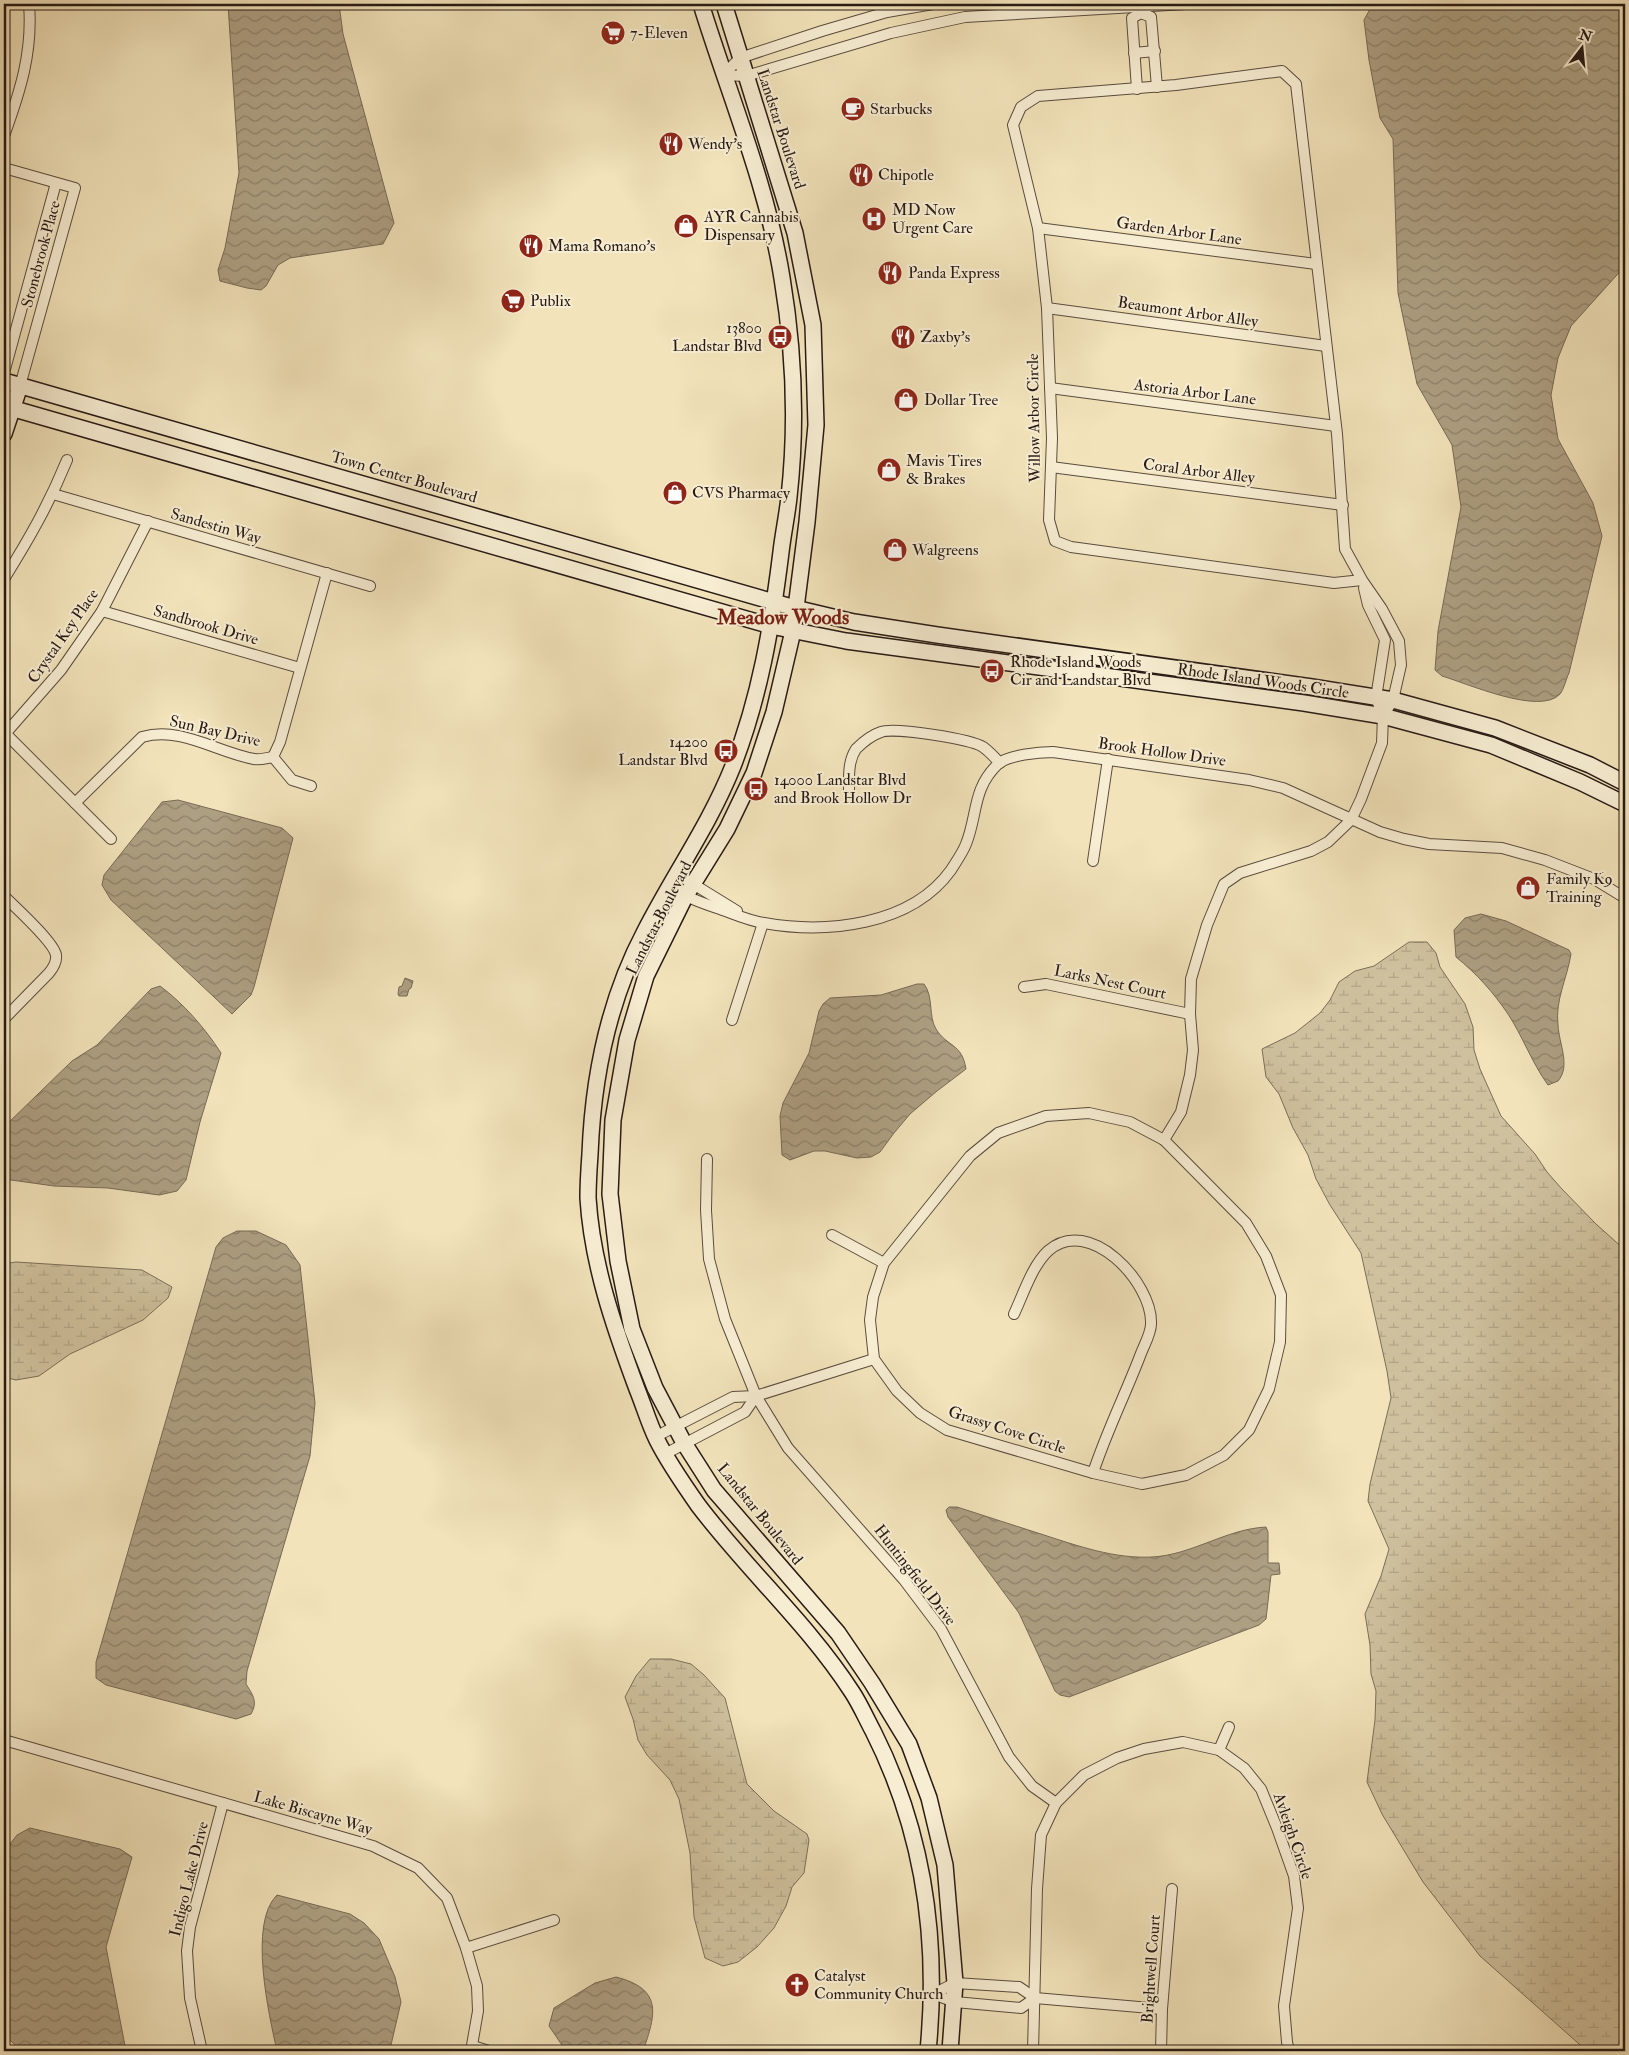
<svg xmlns="http://www.w3.org/2000/svg" width="1629" height="2055" font-family="'IM FELL Double Pica',serif">
<style>
.wetland{fill:url(#wetland-marsh);stroke:#7b6e5a}
.water{fill:url(#water-waves);stroke:#776a56}
.lines{fill:none;stroke-linecap:round;stroke-linejoin:round}
.street-casing{stroke:#5a4c3e;stroke-width:12}
.secondary-casing{stroke:#271a15;stroke-width:18}
.street{stroke:#f7edd2;stroke-width:10}
.secondary{stroke:#f7edd2;stroke-width:15}
.labels{text-anchor:middle;dominant-baseline:central;stroke-width:4;stroke-linejoin:round;paint-order:stroke}
.poi-label{font-size:16px;fill:#271a15;stroke:#f7edd2;text-anchor:start}
.street-label{font-size:16px;fill:#271a15;stroke:#f7edd2}
.district-label{font-size:21px;font-weight:bold;fill:#7a1f14;stroke:#f7edd2}
</style>
<defs>
<pattern id="wetland-marsh" width="20" height="14" patternUnits="userSpaceOnUse" patternTransform="scale(1.25)"><rect width="20" height="14" fill="#cfc19e"/><path d="M1 5h8M5 5V1M11 12h8M15 12V8" fill="none" stroke="#b2a587"/></pattern>
<pattern id="water-waves" width="16" height="10" patternUnits="userSpaceOnUse" patternTransform="scale(1.25)"><rect width="16" height="10" fill="#ad9f82"/><path d="M0 5q4-4 8 0t8 0" fill="none" stroke="#8d8169"/></pattern>
</defs>
<rect width="100%" height="100%" fill="#f2e3ba"/>
<filter id="stains"><feTurbulence type="fractalNoise" baseFrequency=".004" numOctaves="4"/><feColorMatrix values="0 0 0 0 .2 0 0 0 0 .09 0 0 0 0 .02 0 0 0 .5 -.17"/></filter>
<radialGradient id="worn" r=".72"><stop offset=".6" stop-color="#630" stop-opacity="0"/><stop offset="1" stop-color="#630" stop-opacity=".3"/></radialGradient>
<g class="wetland">
<polygon points="1409,942 1427,942 1436,953 1440,967 1465,1004 1473,1027 1474,1050 1480,1069 1501,1116 1535,1154 1547,1172 1561,1188 1596,1224 1625,1250 1625,2051 1587,2051 1480,1956 1423,1882 1382,1814 1367,1782 1375,1720 1376,1691 1371,1674 1370,1645 1365,1614 1381,1576 1389,1549 1368,1501 1370,1484 1391,1398 1387,1371 1361,1253 1330,1205 1316,1179 1308,1155 1293,1128 1279,1094 1266,1077 1262,1049 1295,1033 1320,1013 1330,1000 1339,982 1355,971 1374,966"/>
<polygon points="16,1262 142,1270 172,1287 168,1298 143,1320 70,1354 39,1376 16,1380 4,1377 4,1264"/>
<polygon points="650,1659 671,1659 691,1664 704,1675 725,1698 747,1784 774,1811 807,1834 809,1840 804,1873 792,1887 786,1906 774,1928 757,1947 738,1962 723,1966 705,1958 694,1917 690,1853 679,1799 670,1780 647,1755 638,1740 633,1719 625,1697 636,1676"/>
</g>
<g class="water">
<polygon points="228,4 339,4 343,34 394,223 383,244 290,258 278,265 266,286 261,290 247,288 220,281 218,270 225,248 239,173"/>
<path d="M1377 4H1625V266L1571 326 1558 358 1551 395 1558 439 1593 503 1602 536 1569 673C1566 679 1564 689 1560 694 1540 716 1466 683 1442 676L1435 670 1438 631 1461 507 1452 445 1417 384 1398 293 1393 139 1380 118 1369 60 1364 20 1370 9Z"/>
<polygon points="178,800 282,828 293,838 254,987 251,995 232,1014 111,900 102,885 104,875 162,802"/>
<path d="M1481 914 1506 921 1569 950 1571 954C1567 979 1555 1000 1558 1025 1559 1044 1571 1066 1558 1081L1548 1085C1532 1063 1523 1037 1508 1014 1493 992 1477 974 1456 957L1454 930 1465 918Z"/>
<polygon points="405,978 413,981 411,988 409,989 407,996 399,996 398,994 399,987 402,986"/>
<path d="M917 984H924C934 997 928 1016 936 1029 947 1047 962 1043 966 1069L937 1091 910 1114 894 1133 880 1152 871 1157 857 1158 825 1151H814L790 1160 782 1155 780 1116 783 1103 809 1053 819 1011 823 1004 830 998 881 995Z"/>
<path d="M160 986C183 1003 205 1028 221 1053L200 1122 186 1180 177 1191 159 1195 108 1188 54 1186 4 1179V1127L72 1061 97 1045 151 989Z"/>
<path d="M237 1231H256L286 1245 300 1265 315 1403 310 1456 247 1671 246 1684C253 1695 258 1702 251 1714L236 1719 106 1685 96 1678V1662L216 1247 223 1238Z"/>
<path d="M949 1507H957C986 1516 1015 1526 1044 1535 1078 1546 1115 1559 1152 1557 1192 1555 1226 1529 1266 1527L1268 1532V1563H1279L1280 1574 1271 1575 1266 1619 1259 1625 1069 1697 1060 1695 1055 1691 1019 1613 948 1517 946 1510Z"/>
<polygon points="30,1828 120,1849 132,1857 106,1947 126,2051 22,2051 4,2035 4,1852 17,1835"/>
<path d="M277 1895 350 1914 364 1923 379 1939 395 1977 401 2002 391 2045 386 2051H277C269 2015 248 1923 277 1895Z"/>
<path d="M616 1977C663 1989 656 2014 643 2051H566L549 2026 554 2008 595 1983Z"/>
</g>
<g class="lines">
<defs>
<g id="street">
<polyline points="1141,13 1151,17 1157,87"/>
<polyline points="1134,53 1155,51"/>
<polyline points="723,75 746,76 891,33 965,17 1186,4"/>
<polyline points="723,75 740,58 822,31 887,12 933,4"/>
<polyline points="1137,89 1132,18 1141,13"/>
<path d="M4 136C20 92 33 52 29 4"/>
<polyline points="4,168 75,188 20,386"/>
<polyline points="1038,228 1316,264"/>
<polyline points="1047,308 1326,346"/>
<polyline points="4,373 56,183"/>
<polyline points="1050,388 1336,426"/>
<polyline points="1051,467 1343,505"/>
<polyline points="53,494 370,586"/>
<path d="M4 579C29 539 49 504 67 460"/>
<polyline points="1364,588 1368,605 1385,640 1376,698 1383,716"/>
<polyline points="102,611 300,668"/>
<polyline points="4,732 111,839"/>
<polyline points="5,734 61,670 102,611 148,521"/>
<polyline points="273,757 280,742 327,573"/>
<polyline points="273,757 292,780 311,786"/>
<path d="M849 790C849 776 848 761 856 749 863 742 872 735 881 732 894 727 971 739 983 747 989 751 994 757 1000 763"/>
<path d="M75 803 142 737C181 726 216 752 254 759 260 760 267 758 273 757"/>
<polyline points="1093,861 1108,759"/>
<polyline points="677,874 737,911"/>
<path d="M669 886C685 897 702 903 720 909 734 914 749 921 764 923 826 934 911 926 951 870 956 862 963 852 966 844 978 814 972 789 998 764 1008 755 1039 752 1053 752L1249 780 1283 788 1380 832 1404 839 1429 844 1502 848 1545 860 1594 879 1625 898"/>
<path d="M4 896C15 907 54 942 56 955 57 962 53 968 49 973L4 1019"/>
<polyline points="1024,987 1046,984 1190,1014"/>
<polyline points="732,1020 763,923"/>
<polygon points="1089,1113 1130,1122 1164,1140 1246,1223 1266,1256 1281,1295 1280,1342 1269,1389 1249,1430 1224,1455 1186,1475 1142,1484 1093,1473 947,1430 920,1413 897,1391 874,1359 870,1320 873,1297 884,1263 970,1156 998,1133 1046,1116"/>
<polyline points="1164,1140 1181,1112 1190,1075 1193,1050 1190,1014 1191,979 1207,925 1224,884 1240,873 1311,851 1328,842 1351,820 1361,799 1382,743 1383,716 1393,700 1401,665 1399,641 1382,609 1362,580 1345,549 1337,434 1296,84 1282,71 1176,85 1038,96 1021,107 1013,125 1038,228 1047,308 1052,438 1049,520 1055,541 1071,547 1334,583 1362,580"/>
<polyline points="707,1159 706,1210 709,1259 725,1319 756,1396 788,1448 904,1580 941,1629 1009,1757 1032,1786 1056,1803"/>
<polyline points="832,1235 884,1263"/>
<path d="M1014 1314C1023 1295 1032 1266 1048 1251 1089 1214 1153 1283 1151 1324 1151 1334 1143 1347 1140 1356 1125 1395 1106 1433 1093 1473"/>
<polyline points="655,1437 733,1397 756,1396 874,1359"/>
<polyline points="665,1454 745,1412 756,1396"/>
<polyline points="4,1740 373,1846 418,1868 447,1898 466,1948 477,1986 478,2011 471,2051"/>
<polyline points="1219,1750 1229,1727"/>
<polyline points="466,1948 554,1920"/>
<polyline points="933,1994 955,1983 1019,1987 1035,1998 1162,2009"/>
<polyline points="933,1994 955,2002 1021,2008 1035,1998"/>
<polyline points="473,2046 489,2051"/>
<polyline points="202,2051 190,1998 187,1951 190,1927 223,1803"/>
<polyline points="1033,2051 1037,1889 1041,1835 1056,1803 1084,1775 1117,1758 1144,1749 1183,1742 1219,1750 1244,1768 1261,1789 1277,1828 1294,1876 1298,1908 1284,2006 1287,2042 1289,2051"/>
<polyline points="1161,2051 1162,2009 1172,1889"/>
</g>
<g id="secondary">
<path d="M701 4C729 95 767 184 782 278 794 350 797 425 789 497 787 516 783 534 781 552 772 625 760 697 733 766 710 824 673 876 645 931 609 999 593 1077 590 1154 589 1168 588 1183 588 1198 592 1264 614 1327 637 1389 644 1406 649 1424 657 1440 668 1462 684 1485 698 1505 747 1570 808 1624 852 1692 860 1704 866 1718 873 1731 924 1832 939 1939 928 2051"/>
<polyline points="724,4 795,233 813,325 816,425 807,522 793,631 774,712 754,773 727,829 685,897 646,976 627,1040 613,1120 610,1194 618,1261 632,1329 655,1388 684,1443 714,1490 838,1633 872,1683 909,1744 929,1798 945,1865 955,1983 950,2051"/>
<polyline points="4,381 795,608 854,622 937,635 1312,687 1393,700 1495,728 1590,765 1625,783"/>
<polyline points="4,406 771,626 846,641 1304,703 1383,716 1491,745 1580,782 1625,804"/>
<polyline points="4,434 20,386"/>
</g>
</defs>
<use href="#street" class="street-casing"/>
<use href="#secondary" class="secondary-casing"/>
<use href="#street" class="street"/>
<use href="#secondary" class="secondary"/>
</g>
<defs>
<symbol id="supermarket-disc" viewBox="-11 -11 22 22"><circle r="9.5" fill="#8f2418" stroke="#f7edd2"/><path d="M-6-5.5h2.5l.6 2H6L4.5 2H-2.5L-4.4-4H-6ZM-1.5 3.2a1.3 1.3 0 1 0 .1 0ZM3 3.2a1.3 1.3 0 1 0 .1 0Z" fill="#fff"/></symbol>
<symbol id="cafe-disc" viewBox="-11 -11 22 22"><circle r="9.5" fill="#8f2418" stroke="#f7edd2"/><path d="M-5.5-4.5H6V0H3Q3 3.5 0 3.5H-2.5Q-5.5 3.5-5.5 0ZM3-3.2v2h1.7v-2ZM-6 4.5H4V6H-6Z" fill="#fff"/></symbol>
<symbol id="restaurant-disc" viewBox="-11 -11 22 22"><circle r="9.5" fill="#8f2418" stroke="#f7edd2"/><path d="M-5-6h1v4h1v-4h1v4h1v-4h1v5L-1.5 .5V6h-2V.5L-5-1ZM5-6V6H3V1.5H1.5Q1.5-4 5-6Z" fill="#fff"/></symbol>
<symbol id="hospital-disc" viewBox="-11 -11 22 22"><circle r="9.5" fill="#8f2418" stroke="#f7edd2"/><path d="M-5-5h3v3.5h4V-5h3V5h-3V1.5h-4V5h-3Z" fill="#fff"/></symbol>
<symbol id="shop-disc" viewBox="-11 -11 22 22"><circle r="9.5" fill="#8f2418" stroke="#f7edd2"/><path d="M-5-2.5h2.3a2.7 3.5 0 0 1 5.4 0H5L5.5 6h-11ZM-1.5-2.5h3a1.5 2.3 0 0 0-3 0Z" fill="#fff"/></symbol>
<symbol id="bus-disc" viewBox="-11 -11 22 22"><circle r="9.5" fill="#8f2418" stroke="#f7edd2"/><path d="M-5-6H5V4H4V6H2V4H-2V6H-4V4H-5ZM-3.5-4V0h7V-4ZM-3.5 1.2v1.5H-2V1.2ZM2 1.2v1.5H3.5V1.2Z" fill="#fff"/></symbol>
<symbol id="church-disc" viewBox="-11 -11 22 22"><circle r="9.5" fill="#8f2418" stroke="#f7edd2"/><path d="M-1.2-6h2.4v3.5h3.3v2.4h-3.3V6h-2.4V-.1h-3.3v-2.4h3.3Z" fill="#fff"/></symbol>
</defs>
<g fill-rule="evenodd">
<use href="#supermarket-disc" x="599" y="19" width="28" height="28"/>
<use href="#cafe-disc" x="839" y="95" width="28" height="28"/>
<use href="#restaurant-disc" x="657" y="130" width="28" height="28"/>
<use href="#restaurant-disc" x="847" y="161" width="28" height="28"/>
<use href="#hospital-disc" x="860" y="205" width="28" height="28"/>
<use href="#shop-disc" x="672" y="212" width="28" height="28"/>
<use href="#restaurant-disc" x="517" y="232" width="28" height="28"/>
<use href="#restaurant-disc" x="876" y="259" width="28" height="28"/>
<use href="#supermarket-disc" x="499" y="287" width="28" height="28"/>
<use href="#bus-disc" x="766" y="323" width="28" height="28"/>
<use href="#restaurant-disc" x="889" y="323" width="28" height="28"/>
<use href="#shop-disc" x="892" y="386" width="28" height="28"/>
<use href="#shop-disc" x="875" y="456" width="28" height="28"/>
<use href="#shop-disc" x="661" y="479" width="28" height="28"/>
<use href="#shop-disc" x="881" y="536" width="28" height="28"/>
<use href="#bus-disc" x="978" y="657" width="28" height="28"/>
<use href="#bus-disc" x="712" y="737" width="28" height="28"/>
<use href="#bus-disc" x="742" y="775" width="28" height="28"/>
<use href="#shop-disc" x="1514" y="874" width="28" height="28"/>
<use href="#church-disc" x="783" y="1971" width="28" height="28"/>
</g>
<g class="labels">
<g class="poi-label">
<text x="630" y="33">7-Eleven</text>
<text x="870" y="109">Starbucks</text>
<text x="688" y="144">Wendy's</text>
<text x="878" y="175">Chipotle</text>
<text x="892" y="210">MD Now<tspan x="892" dy="18">Urgent Care</tspan></text>
<text x="704" y="217">AYR Cannabis<tspan x="704" dy="18">Dispensary</tspan></text>
<text x="548" y="246">Mama Romano's</text>
<text x="908" y="273">Panda Express</text>
<text x="530" y="301">Publix</text>
<text x="762" y="328" text-anchor="end">13800<tspan x="762" dy="18">Landstar Blvd</tspan></text>
<text x="920" y="337">Zaxby's</text>
<text x="924" y="400">Dollar Tree</text>
<text x="906" y="461">Mavis Tires<tspan x="906" dy="18">&amp; Brakes</tspan></text>
<text x="692" y="493">CVS Pharmacy</text>
<text x="912" y="550">Walgreens</text>
<text x="1010" y="662">Rhode Island Woods<tspan x="1010" dy="18">Cir and Landstar Blvd</tspan></text>
<text x="708" y="742" text-anchor="end">14200<tspan x="708" dy="18">Landstar Blvd</tspan></text>
<text x="774" y="780">14000 Landstar Blvd<tspan x="774" dy="18">and Brook Hollow Dr</tspan></text>
<text x="1546" y="879">Family K9<tspan x="1546" dy="18">Training</tspan></text>
<text x="814" y="1976">Catalyst<tspan x="814" dy="18">Community Church</tspan></text>
</g>
<g class="street-label">
<text transform="translate(781 129) rotate(72)">Landstar Boulevard</text>
<text transform="translate(1179 231) rotate(8)">Garden Arbor Lane</text>
<text transform="translate(41 254) rotate(-75)">Stonebrook Place</text>
<text transform="translate(1188 312) rotate(8)">Beaumont Arbor Alley</text>
<text transform="translate(1195 392) rotate(7)">Astoria Arbor Lane</text>
<text transform="translate(1034 418) rotate(-91)">Willow Arbor Circle</text>
<text transform="translate(1199 471) rotate(7)">Coral Arbor Alley</text>
<text transform="translate(404 477) rotate(16)">Town Center Boulevard</text>
<text transform="translate(216 526) rotate(16)">Sandestin Way</text>
<text transform="translate(206 625) rotate(16)">Sandbrook Drive</text>
<text transform="translate(63 636) rotate(-55)">Crystal Key Place</text>
<text transform="translate(1263 681) rotate(8)">Rhode Island Woods Circle</text>
<text transform="translate(215 731) rotate(13)">Sun Bay Drive</text>
<text transform="translate(1162 752) rotate(8)">Brook Hollow Drive</text>
<text transform="translate(659 918) rotate(-63)">Landstar Boulevard</text>
<text transform="translate(1110 982) rotate(12)">Larks Nest Court</text>
<text transform="translate(1007 1430) rotate(18)">Grassy Cove Circle</text>
<text transform="translate(760 1514) rotate(51)">Landstar Boulevard</text>
<text transform="translate(915 1575) rotate(52)">Huntingfield Drive</text>
<text transform="translate(313 1813) rotate(16)">Lake Biscayne Way</text>
<text transform="translate(1293 1836) rotate(71)">Avleigh Circle</text>
<text transform="translate(189 1879) rotate(-76)">Indigo Lake Drive</text>
<text transform="translate(1151 1969) rotate(-86)">Brightwell Court</text>
</g>
<g class="district-label">
<text x="783" y="617">Meadow Woods</text>
</g>
</g>
<rect width="1629" height="2055" fill="none" stroke="#f2e3ba" stroke-width="20"/>
<rect x="5" y="5" width="1619" height="2045" fill="none" stroke="#271a15" stroke-width="2.5"/>
<rect x="10" y="10" width="1609" height="2035" fill="none" stroke="#271a15"/>
<g transform="translate(1582 48) rotate(16)" stroke="#f7edd2" stroke-width="4" paint-order="stroke">
<path d="M0-4L9 19L0 12L-9 19Z" fill="#271a15"/>
<text y="-8" font-size="14" font-weight="bold" text-anchor="middle" fill="#271a15">N</text>
</g>
<rect width="100%" height="100%" filter="url(#stains)"/>
<rect width="100%" height="100%" fill="url(#worn)"/>
</svg>
